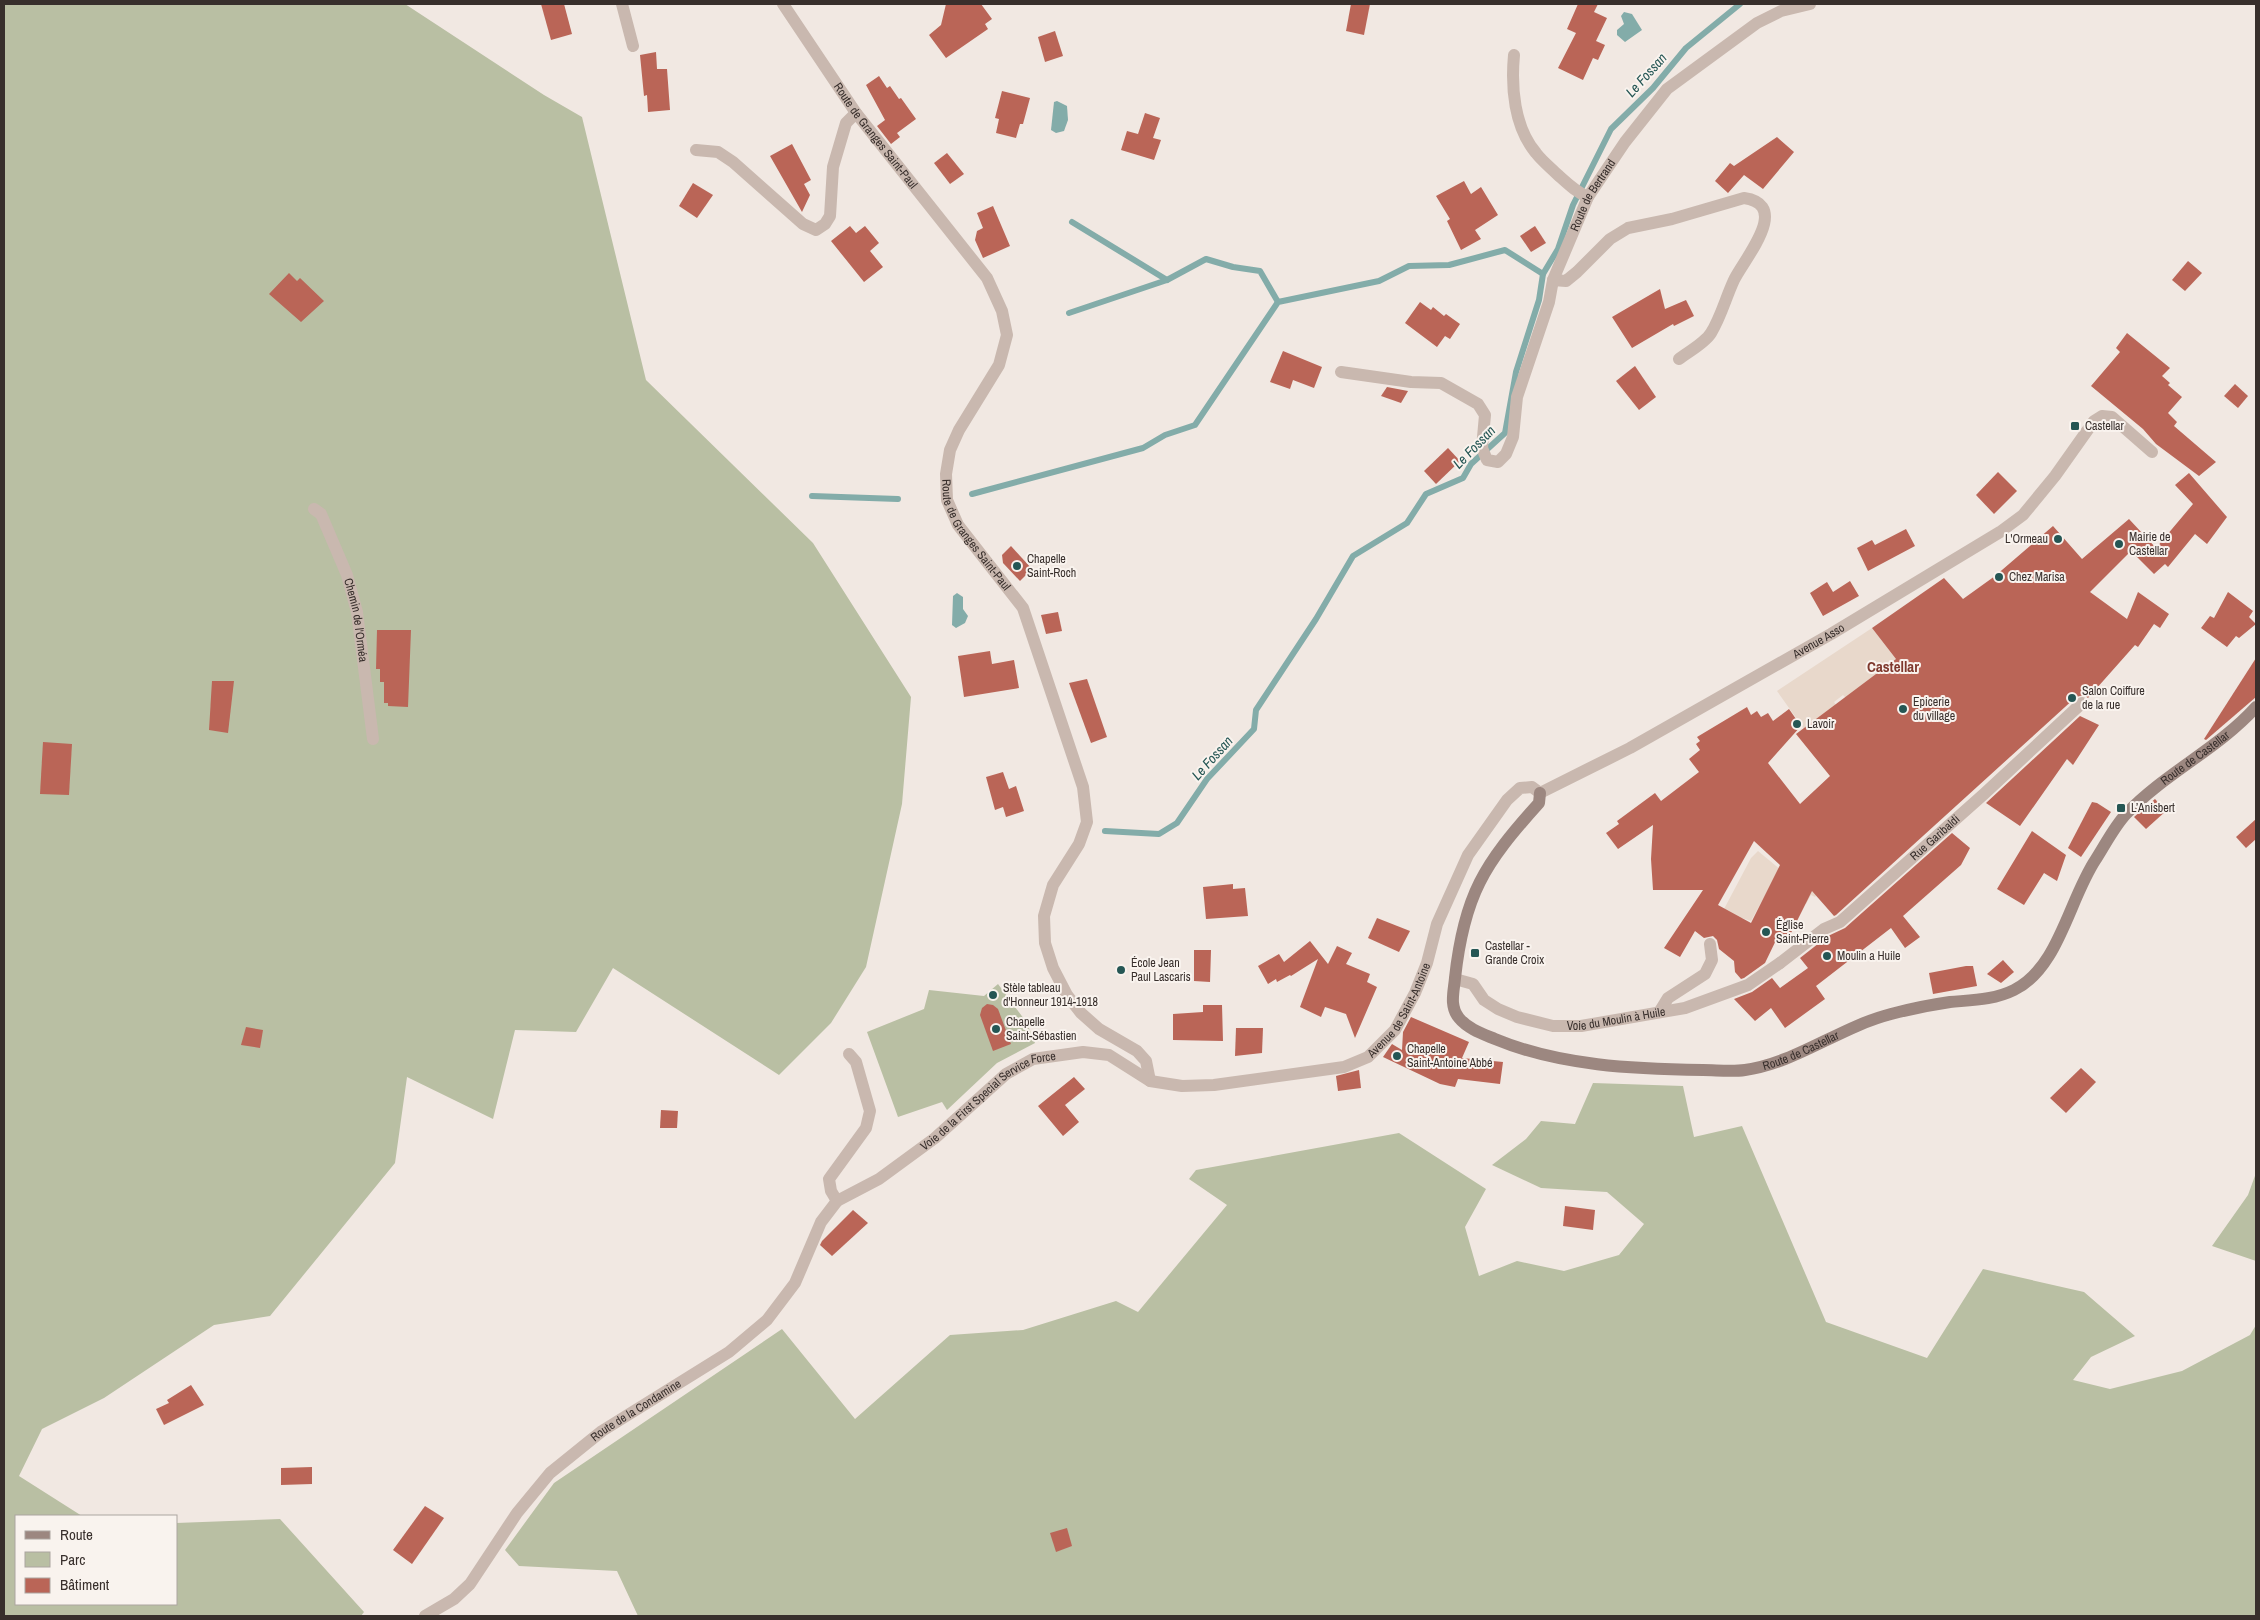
<svg xmlns="http://www.w3.org/2000/svg" width="2260" height="1620" font-family="'Archivo Narrow',sans-serif">
<style>
.green{fill:#b9bfa3}
.plaza{fill:#e8d8cb}
.water{fill:#83aca9}
.lines{fill:none;stroke-linecap:round;stroke-linejoin:round}
.stream{stroke:#83aca9;stroke-width:6}
.building{fill:#ba6557;fill-rule:evenodd}
.lane{stroke:#c9b8af;stroke-width:12}
.street{stroke:#c9b8af;stroke-width:12}
.secondary{stroke:#9c8780;stroke-width:12}
.poi-dot{fill:#255654;stroke:#f9f3ee;stroke-width:2}
.labels{text-anchor:middle;dominant-baseline:central;stroke-width:4;stroke-linejoin:round;paint-order:stroke}
.street-label{font-size:12px;fill:#382f2c;stroke:#f9f3ee}
.poi-label{font-size:12px;fill:#382f2c;stroke:#f9f3ee;text-anchor:start}
.water-label{font-size:14px;font-style:italic;fill:#255654;stroke:#f9f3ee}
.quarter-label{font-size:15px;font-weight:bold;fill:#7f382d;stroke:#f9f3ee}
</style>
<rect width="100%" height="100%" fill="#f1e8e2"/>
<g class="green">
<polygon points="4,4 405,4 544,95 582,117 646,380 813,543 911,697 902,804 866,967 831,1023 779,1075 613,968 576,1032 515,1030 493,1119 407,1077 395,1163 270,1316 214,1325 104,1398 42,1429 19,1476 82,1516 16,1516 16,1604 176,1604 176,1523 280,1519 364,1612 361,1616 4,1616"/>
<polygon points="998,984 1027,1023 1035,1043 997,1063 947,1110 942,1102 898,1117 867,1032 924,1009 929,990 984,996"/>
<polygon points="1593,1083 1683,1086 1694,1137 1742,1126 1826,1322 1927,1358 1983,1269 2084,1292 2135,1336 2091,1357 2073,1380 2110,1389 2182,1371 2250,1335 2256,1325 2256,1616 638,1616 617,1571 519,1566 505,1550 554,1483 782,1329 855,1419 950,1335 1023,1330 1116,1301 1138,1312 1227,1205 1189,1179 1196,1170 1399,1133 1486,1189 1465,1227 1479,1276 1517,1261 1564,1271 1619,1255 1644,1224 1607,1192 1541,1188 1492,1165 1526,1139 1541,1121 1575,1124"/>
<polygon points="2256,1173 2256,1261 2212,1246 2248,1195"/>
</g>
<g class="plaza">
<polygon points="1872,628 1896,659 1846,698 1843,695 1834,702 1836,705 1804,729 1777,691"/>
<polygon points="1758,851 1781,870 1822,888 1815,897 1811,895 1806,904 1770,886 1751,921 1742,918 1740,924 1724,909 1751,858"/>
</g>
<g class="water">
<polygon points="1624,12 1632,14 1642,30 1625,42 1617,35 1617,30 1624,24 1621,16"/>
<polygon points="1057,101 1067,106 1068,120 1064,131 1056,133 1051,130 1054,102"/>
<polygon points="957,593 963,597 963,609 968,616 965,623 956,628 952,625 953,596"/>
</g>
<g class="lines">
<g class="stream">
<polyline points="1072,222 1167,280"/>
<polyline points="1069,313 1167,280 1206,259 1233,267 1260,271 1278,302"/>
<polyline points="972,494 1143,448 1165,435 1195,425 1278,302 1379,281 1409,266 1449,265 1505,250 1543,274"/>
<polyline points="812,496 898,499"/>
<polyline points="1105,831 1159,834 1177,823 1207,779 1254,729 1256,710 1316,619 1353,556 1407,523 1426,494 1463,478 1471,464 1505,433 1516,372 1539,300 1543,274 1558,249 1573,205 1611,129 1653,88 1686,48 1740,4"/>
</g>
</g>
<g class="building">
<polygon points="541,4 564,4 572,34 551,40"/>
<polygon points="946,4 981,4 992,19 985,24 988,29 946,58 929,35 941,25"/>
<polygon points="1351,4 1370,4 1364,35 1346,31"/>
<polygon points="1578,4 1598,4 1594,12 1607,18 1596,41 1605,45 1598,60 1593,58 1583,80 1558,68 1576,33 1567,29"/>
<polygon points="1055,31 1063,56 1045,62 1038,37"/>
<polygon points="656,52 657,69 667,69 670,110 648,112 647,95 644,96 640,55"/>
<polygon points="879,76 887,88 890,86 899,99 901,98 916,119 897,133 900,137 891,144 877,126 885,120 866,85"/>
<polygon points="1002,91 1030,98 1023,124 1020,124 1016,138 996,133 999,119 995,118"/>
<polygon points="1145,113 1160,118 1153,138 1161,140 1154,160 1121,150 1127,131 1138,134"/>
<polygon points="1777,137 1794,152 1763,189 1744,175 1728,193 1715,181 1730,163 1734,166"/>
<polygon points="792,144 811,180 804,184 810,195 802,212 770,156"/>
<polygon points="947,153 964,174 950,184 934,163"/>
<polygon points="1464,181 1471,194 1481,187 1498,215 1475,230 1481,239 1461,250 1447,221 1450,219 1436,196"/>
<polygon points="693,183 713,195 697,218 679,206"/>
<polygon points="993,206 1010,246 983,258 975,240 977,231 983,228 977,213"/>
<polygon points="850,226 856,233 865,226 879,243 870,251 883,267 864,282 831,241"/>
<polygon points="1535,226 1546,243 1531,252 1520,236"/>
<polygon points="2188,261 2202,273 2185,291 2172,280"/>
<polygon points="289,273 297,281 300,278 324,301 301,322 269,294"/>
<polygon points="1660,289 1665,309 1686,300 1694,316 1674,326 1673,324 1632,348 1612,317"/>
<polygon points="1420,302 1431,310 1433,307 1444,316 1446,314 1460,324 1450,339 1445,336 1437,347 1405,323"/>
<polygon points="2127,333 2170,368 2162,376 2170,383 2168,385 2182,397 2168,413 2177,422 2174,426 2216,462 2199,476 2156,444 2143,429 2091,386 2120,352 2116,348"/>
<polygon points="1283,351 1322,367 1314,388 1293,380 1290,389 1270,382"/>
<polygon points="1635,366 1656,397 1639,410 1616,381"/>
<polygon points="2235,384 2248,396 2238,408 2224,396"/>
<polygon points="1387,387 1408,391 1401,403 1381,396"/>
<polygon points="1448,448 1460,461 1436,484 1424,471"/>
<polygon points="1998,472 2017,491 1994,514 1976,495"/>
<path d="M2189 473 2227 517 2207 544 2195 534 2168 567 2165 564 2154 574 2131 551 2090 592 2127 619 2138 592 2169 614 2160 628 2154 624 2138 647 2135 645 2088 698 2084 695 2076 697 1836 915 1834 916 1812 891 1787 941 1780 932 1765 963 1744 978 1741 979 1735 972 1734 961 1719 949 1717 940 1713 936 1704 938 1695 931 1680 957 1664 948 1703 890H1653L1651 859 1653 825 1618 849 1606 833 1619 824 1617 821 1655 793 1661 801 1699 772 1689 759 1700 750 1696 744 1700 741 1697 737 1747 707 1751 715 1757 711 1761 717 1768 713 1773 721 1789 709 1801 726 1768 763 1800 804 1830 776 1796 734 1896 659 1872 628 1944 578 1963 599 1995 576 2053 526 2082 559 2129 519 2156 548 2193 504 2175 485ZM1754 841 1780 865 1751 923 1718 905Z"/>
<polygon points="1906,529 1915,546 1868,571 1857,548 1872,540 1875,545"/>
<polygon points="1011,546 1032,569 1020,581 1003,563 1002,555"/>
<polygon points="1850,581 1859,596 1823,616 1810,593 1827,582 1833,592"/>
<polygon points="2228,592 2253,611 2249,617 2256,624 2239,638 2236,636 2227,647 2201,628 2210,616 2214,618"/>
<polygon points="1058,612 1062,631 1046,634 1041,615"/>
<polygon points="377,630 411,630 408,707 388,706 388,703 384,703 384,682 380,682 380,669 376,669"/>
<polygon points="990,651 992,664 1014,660 1019,688 964,697 958,656"/>
<polygon points="2256,658 2256,697 2206,740 2204,739"/>
<polygon points="1087,679 1107,737 1091,743 1069,683"/>
<polygon points="212,681 234,681 228,733 209,730"/>
<polygon points="2080,716 2099,725 2073,765 2067,759 2020,826 1986,803"/>
<polygon points="43,742 72,744 69,795 40,794"/>
<polygon points="1003,772 1009,789 1016,786 1024,811 1006,817 1003,807 995,810 986,777"/>
<polygon points="2155,799 2166,811 2146,829 2134,817"/>
<polygon points="2092,802 2097,803 2111,812 2081,857 2068,848"/>
<polygon points="2256,819 2256,839 2246,848 2236,837"/>
<polygon points="2032,831 2066,855 2057,881 2044,873 2024,905 1997,889"/>
<polygon points="1952,833 1970,848 1961,865 1903,916 1920,937 1905,948 1891,928 1816,986 1825,999 1785,1028 1771,1008 1755,1021 1734,999 1752,992 1772,978 1780,988 1808,968 1800,958 1828,936 1845,928"/>
<polygon points="1233,884 1233,889 1245,888 1248,916 1206,919 1203,887"/>
<polygon points="1377,918 1410,931 1399,952 1368,938"/>
<polygon points="1310,941 1328,964 1337,946 1352,953 1346,964 1370,974 1367,982 1377,987 1355,1038 1346,1014 1325,1007 1321,1017 1300,1007 1318,959 1291,976 1290,975 1277,982 1276,979 1268,984 1258,966 1279,954 1284,962"/>
<polygon points="1194,950 1211,950 1210,982 1194,981"/>
<polygon points="2003,960 2014,972 2001,983 1987,974"/>
<polygon points="1966,966 1973,966 1977,986 1933,994 1929,973"/>
<polygon points="987,1004 993,1005 998,1009 1011,1044 993,1051 980,1015 982,1008"/>
<polygon points="1203,1005 1222,1005 1223,1041 1173,1040 1173,1014 1203,1012"/>
<polygon points="1411,1017 1469,1042 1462,1058 1503,1062 1500,1084 1458,1079 1455,1087 1440,1084 1383,1057 1392,1044 1402,1050 1403,1032"/>
<polygon points="246,1027 263,1030 260,1048 241,1045"/>
<polygon points="1236,1028 1263,1028 1262,1053 1235,1056"/>
<polygon points="2081,1068 2096,1082 2066,1113 2050,1098"/>
<polygon points="1359,1070 1361,1088 1338,1091 1336,1076"/>
<polygon points="1074,1077 1085,1089 1065,1105 1079,1122 1063,1136 1038,1106"/>
<polygon points="661,1110 678,1111 677,1128 660,1128"/>
<polygon points="1565,1206 1595,1210 1593,1230 1563,1226"/>
<polygon points="853,1210 868,1223 832,1256 820,1245 822,1241"/>
<polygon points="191,1385 204,1405 164,1425 156,1409 169,1403 167,1400"/>
<polygon points="312,1467 312,1484 281,1485 281,1468"/>
<polygon points="425,1506 444,1518 412,1564 393,1550"/>
<polygon points="1067,1528 1072,1546 1056,1552 1050,1533"/>
</g>
<g class="lines">
<g class="lane">
<polyline points="622,4 633,46"/>
<path d="M1514 55C1511 87 1514 127 1536 153 1542 161 1551 168 1558 175 1568 184 1576 192 1588 197"/>
<polyline points="696,150 718,152 733,162 803,224 816,230 825,224 830,216 833,167 846,123 856,113"/>
<path d="M1553 280 1566 281 1577 272 1610 239 1628 228 1672 219 1744 198C1792 205 1744 259 1734 280 1726 297 1721 317 1711 333 1705 343 1688 352 1679 359"/>
<path id="s1" d="M1341 372 1411 382 1441 383 1478 404 1485 415 1482 448 1487 460 1498 462 1506 454 1513 437 1517 397 1549 302 1553 280 1588 197 1625 142 1667 89 1757 23 1781 11 1810 4"/>
<path id="s2" d="M314 509 321 514 347 575 357 612 373 739"/>
<path id="s3" d="M1780 963 1824 929 1840 922 1984 794 2082 703"/>
<polyline points="1660,1011 1668,998 1705,974 1712,960 1710,944"/>
<polyline points="837,1201 831,1191 829,1179 866,1128 870,1111 856,1062 849,1054"/>
</g>
<g class="street">
<path id="s4" d="M783 4 856 113 987 278 1002 311 1007 335 999 365 959 430 950 450 946 474 947 500 958 525 1023 608 1083 787 1087 822 1079 844 1053 885 1044 916 1045 943 1053 968 1067 995 1081 1013 1099 1029 1137 1051 1146 1061 1150 1081"/>
<path id="s5" d="M1455 979 1473 984 1484 1000 1498 1009 1517 1017 1553 1026H1581L1685 1008 1748 985 1780 963"/>
<path id="s6" d="M425 1616 454 1599 470 1584 517 1513 550 1473 602 1431 729 1352 767 1320 795 1283 821 1222 837 1201 879 1179 935 1138 1006 1074 1033 1059 1083 1052 1109 1055 1150 1081 1182 1086 1214 1085 1344 1067 1368 1057 1395 1030 1415 993 1427 963 1437 924 1468 855 1507 800 1520 788 1532 787 1540 793 1630 748 1831 634 2000 532 2023 515 2055 476 2094 421 2102 416 2112 417 2152 452"/>
</g>
<path class="secondary" id="s7" d="M1540 793 1539 803C1484 864 1464 895 1455 978 1454 991 1449 1006 1459 1018 1468 1029 1483 1034 1495 1039 1560 1066 1634 1069 1703 1070 1716 1070 1731 1072 1745 1070 1796 1063 1840 1027 1891 1014 1910 1009 1929 1005 1950 1002 1972 1000 1994 1000 2014 990 2059 968 2069 899 2096 859 2105 845 2114 827 2126 814 2165 773 2218 749 2256 707"/>
</g>
<g class="poi-dot">
<rect x="2070" y="421" width="10" height="10" rx="2.5"/>
<circle cx="2058" cy="539" r="5"/>
<circle cx="2119" cy="544" r="5"/>
<circle cx="1017" cy="566" r="5"/>
<circle cx="1999" cy="577" r="5"/>
<circle cx="2072" cy="698" r="5"/>
<circle cx="1903" cy="709" r="5"/>
<circle cx="1797" cy="724" r="5"/>
<rect x="2116" y="803" width="10" height="10" rx="2.5"/>
<circle cx="1766" cy="932" r="5"/>
<rect x="1470" y="948" width="10" height="10" rx="2.5"/>
<circle cx="1827" cy="956" r="5"/>
<circle cx="1121" cy="970" r="5"/>
<circle cx="993" cy="995" r="5"/>
<circle cx="996" cy="1029" r="5"/>
<circle cx="1397" cy="1056" r="5"/>
</g>
<g class="labels">
<g class="street-label">
<text stroke="none"><textPath href="#s4" startOffset="161">Route de Granges Saint-Paul</textPath></text>
<text stroke="none"><textPath href="#s1" startOffset="500">Route de Bertrand</textPath></text>
<text stroke="none"><textPath href="#s4" startOffset="626">Route de Granges Saint-Paul</textPath></text>
<text stroke="none"><textPath href="#s2" startOffset="121">Chemin de l'Orméa</textPath></text>
<text stroke="none"><textPath href="#s6" startOffset="1841">Avenue Asso</textPath></text>
<text stroke="none"><textPath href="#s7" startOffset="1129">Route de Castellar</textPath></text>
<text stroke="none"><textPath href="#s3" startOffset="200">Rue Garibaldi</textPath></text>
<text stroke="none"><textPath href="#s6" startOffset="1245">Avenue de Saint-Antoine</textPath></text>
<text stroke="none"><textPath href="#s5" startOffset="176">Voie du Moulin à Huile</textPath></text>
<text stroke="none"><textPath href="#s7" startOffset="605">Route de Castellar</textPath></text>
<text stroke="none"><textPath href="#s6" startOffset="781">Voie de la First Special Service Force</textPath></text>
<text stroke="none"><textPath href="#s6" startOffset="299">Route de la Condamine</textPath></text>
</g>
<g class="poi-label">
<text x="2085" y="426">Castellar</text>
<text x="2129" y="537">Mairie de<tspan x="2129" dy="14">Castellar</tspan></text>
<text x="2048" y="539" text-anchor="end">L'Ormeau</text>
<text x="1027" y="559">Chapelle<tspan x="1027" dy="14">Saint-Roch</tspan></text>
<text x="2009" y="577">Chez Marisa</text>
<text x="2082" y="691">Salon Coiffure<tspan x="2082" dy="14">de la rue</tspan></text>
<text x="1913" y="702">Epicerie<tspan x="1913" dy="14">du village</tspan></text>
<text x="1807" y="724">Lavoir</text>
<text x="2131" y="808">L’Anisbert</text>
<text x="1776" y="925">Église<tspan x="1776" dy="14">Saint-Pierre</tspan></text>
<text x="1485" y="946">Castellar -<tspan x="1485" dy="14">Grande Croix</tspan></text>
<text x="1837" y="956">Moulin a Huile</text>
<text x="1131" y="963">École Jean<tspan x="1131" dy="14">Paul Lascaris</tspan></text>
<text x="1003" y="988">Stèle tableau<tspan x="1003" dy="14">d'Honneur 1914-1918</tspan></text>
<text x="1006" y="1022">Chapelle<tspan x="1006" dy="14">Saint-Sébastien</tspan></text>
<text x="1407" y="1049">Chapelle<tspan x="1407" dy="14">Saint-Antoine Abbé</tspan></text>
</g>
<g class="water-label">
<text transform="translate(1646 75) rotate(-48)">Le Fossan</text>
<text transform="translate(1474 447) rotate(-46)">Le Fossan</text>
<text transform="translate(1212 758) rotate(-48)">Le Fossan</text>
</g>
<g class="quarter-label">
<text x="1893" y="666">Castellar</text>
</g>
</g>
<rect width="2260" height="1620" fill="none" stroke="#382f2c" stroke-width="10"/>
<rect x="15" y="1515" width="162" height="90" fill="#f9f3ee" stroke="#aca5a0"/>
<rect x="25" y="1531" width="25" height="8" fill="#9c8780" stroke="#aca5a0"/>
<text x="60" y="1540" font-size="15" fill="#382f2c">Route</text>
<rect x="25" y="1552" width="25" height="15" fill="#b9bfa3" stroke="#aca5a0"/>
<text x="60" y="1565" font-size="15" fill="#382f2c">Parc</text>
<rect x="25" y="1578" width="25" height="15" fill="#ba6557" stroke="#aca5a0"/>
<text x="60" y="1590" font-size="15" fill="#382f2c">Bâtiment</text>
</svg>
